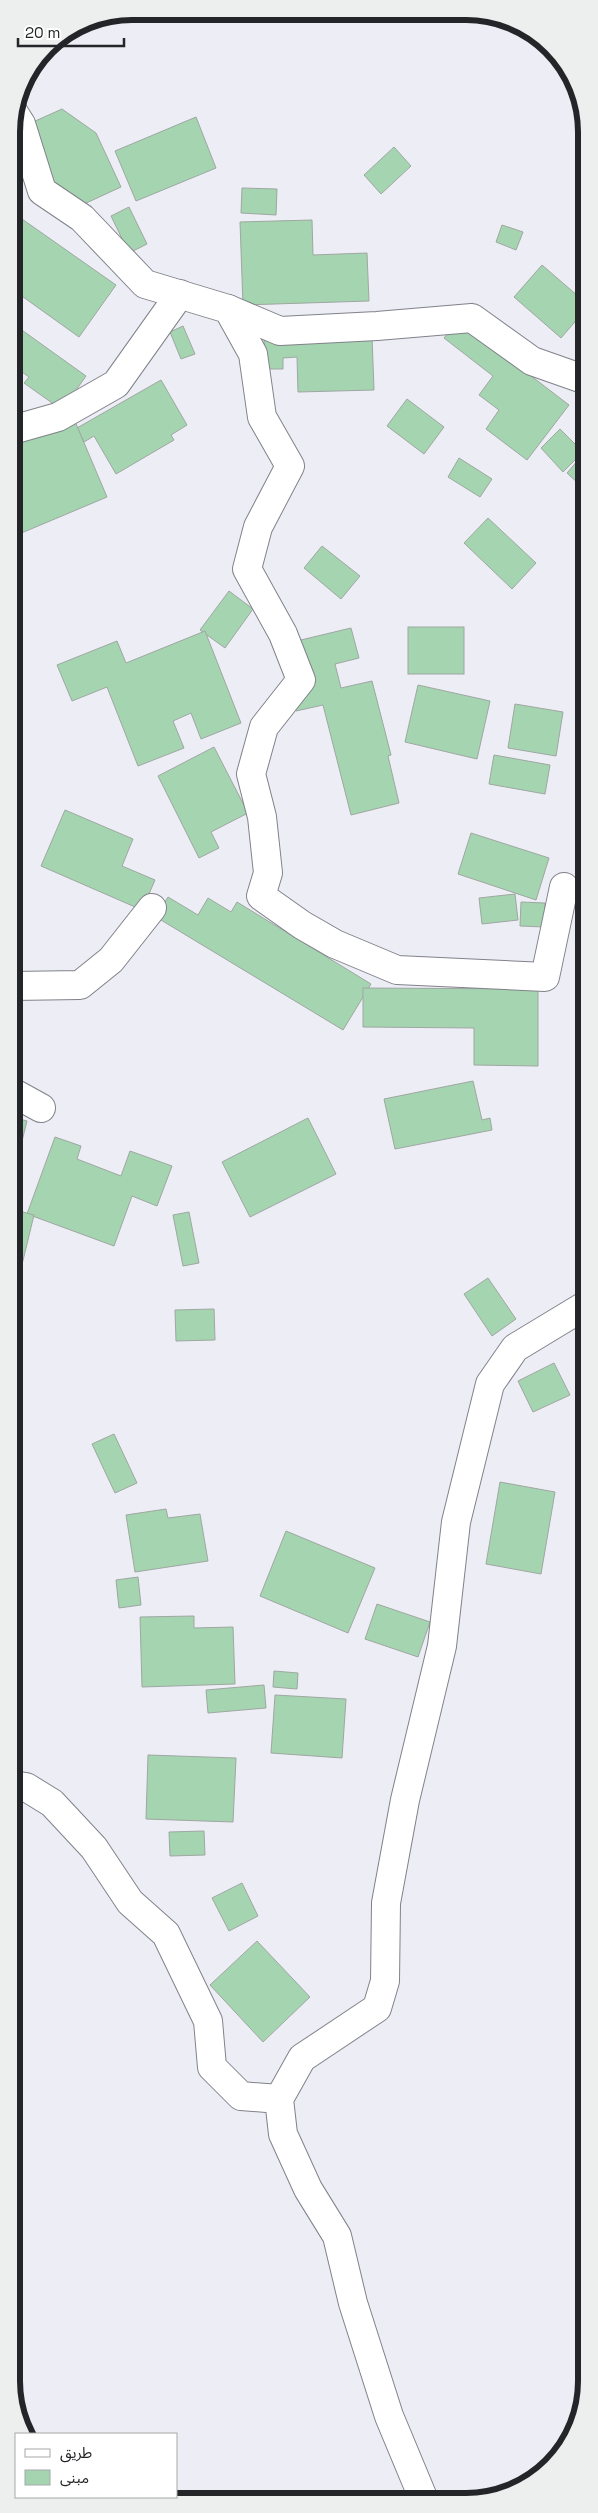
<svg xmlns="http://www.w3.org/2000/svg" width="598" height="2513" font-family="'Space Grotesk','Noto Sans Arabic',sans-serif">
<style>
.building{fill:#a5d4b1;stroke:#9fa7a1}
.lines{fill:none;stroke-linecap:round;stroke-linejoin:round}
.minor-casing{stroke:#81828a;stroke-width:30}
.minor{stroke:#fff;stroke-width:28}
.rim{fill:none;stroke:#242528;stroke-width:6}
</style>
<rect width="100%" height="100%" fill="#ecedf5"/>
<g class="building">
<polygon points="62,109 96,133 121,187 84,204 26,165 12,171 11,124 33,122"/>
<polygon points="196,117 216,168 136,201 115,151"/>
<polygon points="394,147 411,166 381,194 364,175"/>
<polygon points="242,188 277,189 276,215 241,213"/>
<polygon points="129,207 147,244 129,253 111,216"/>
<polygon points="12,212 116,285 79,337 12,289"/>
<polygon points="312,220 313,255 367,253 369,301 243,305 240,222"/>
<polygon points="502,225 523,232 516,250 496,242"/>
<polygon points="542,265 586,303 586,309 561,338 514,297"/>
<polygon points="472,303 535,352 522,369 569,405 527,460 486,429 499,410 479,395 493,376 444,338"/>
<polygon points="12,323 86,376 62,410 24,383 29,377 12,365"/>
<polygon points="183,326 195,354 181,359 170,332"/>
<polygon points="372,337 374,390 298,392 297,357 283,358 283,369 265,369 264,340"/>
<polygon points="161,380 187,425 171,435 174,440 116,474 94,436 84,442 77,428"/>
<polygon points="407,399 444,427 424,454 387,426"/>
<polygon points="74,419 107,497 12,537 12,445"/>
<polygon points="560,429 583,452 563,472 541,448"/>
<polygon points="459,458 492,479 480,497 448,477"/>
<polygon points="579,459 586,465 586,483 582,487 567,473"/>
<polygon points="488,518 536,563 512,589 464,543"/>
<polygon points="322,546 360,576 341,599 304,568"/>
<polygon points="229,591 253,609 225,648 200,630"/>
<rect x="408" y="627" width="56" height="47"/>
<polygon points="351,628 359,658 335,664 341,688 372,681 391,755 388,756 399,803 351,815 323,705 296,711 280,645"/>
<polygon points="205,631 241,723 201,739 191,713 173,721 184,748 138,766 107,687 72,701 57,665 117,641 126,663"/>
<polygon points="418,685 490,701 477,759 405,742"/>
<polygon points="515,704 563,712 556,756 508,748"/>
<polygon points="214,747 248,813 211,832 219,848 199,858 158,776"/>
<polygon points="494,755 550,765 545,794 489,784"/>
<polygon points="586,784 586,803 578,799"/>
<polygon points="65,810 133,839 122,866 155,880 142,910 41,866"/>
<polygon points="471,833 549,858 536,900 458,874"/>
<polygon points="515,894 518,920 482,924 479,898"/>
<polygon points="168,897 198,915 208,898 231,912 237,902 371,984 343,1030 156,917"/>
<polygon points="521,902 545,903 544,927 520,926"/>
<polygon points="363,988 538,989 538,1066 474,1065 474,1028 363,1027"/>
<polygon points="473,1081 482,1120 490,1118 492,1130 395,1149 384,1099"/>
<polygon points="12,1117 27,1121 12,1181"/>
<polygon points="308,1118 336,1174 250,1217 222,1162"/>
<polygon points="55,1137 81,1146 77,1159 121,1176 130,1151 172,1166 157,1206 132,1196 114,1246 27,1214"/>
<polygon points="12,1209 34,1215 19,1277 12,1275"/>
<polygon points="189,1212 199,1263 183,1266 173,1215"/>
<polygon points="488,1278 516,1319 492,1336 464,1294"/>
<polygon points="214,1309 215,1340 176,1341 175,1310"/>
<polygon points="554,1363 570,1395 533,1412 518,1381"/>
<polygon points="114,1434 137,1483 115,1493 92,1444"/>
<polygon points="500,1482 555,1492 541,1574 486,1564"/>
<polygon points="166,1509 168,1518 200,1514 208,1561 135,1572 126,1515"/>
<polygon points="286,1531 375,1568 348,1633 260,1596"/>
<polygon points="138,1577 141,1605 119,1608 116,1580"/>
<polygon points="377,1604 430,1622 418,1657 365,1639"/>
<polygon points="194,1616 194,1628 233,1627 235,1684 142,1687 140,1617"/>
<polygon points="274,1671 298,1673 297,1689 273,1687"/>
<polygon points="264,1685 266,1708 208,1713 206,1690"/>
<polygon points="275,1695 346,1699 342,1758 271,1753"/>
<polygon points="148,1755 236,1758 233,1822 146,1819"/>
<polygon points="204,1831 205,1855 170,1856 169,1832"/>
<polygon points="242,1883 258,1916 229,1931 212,1898"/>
<polygon points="257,1941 310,1997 263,2042 210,1985"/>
</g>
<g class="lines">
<defs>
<g id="minor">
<polyline points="14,113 21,124 42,191 82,218 145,284 228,309 253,354 262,417 290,466 258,527 247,569 283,634 301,680 264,727 251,774 262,817 268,873 261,896 302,925 335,944 397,970 545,977 564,887"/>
<polyline points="228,309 280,331 377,326 472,318 532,361 586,380"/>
<polyline points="12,430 58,417 116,384 180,294"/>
<polyline points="12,986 80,985 111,960 152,908"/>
<polyline points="12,1092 41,1108"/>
<polyline points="12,1785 26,1787 52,1803 94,1848 130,1902 166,1934 208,2021 212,2067 241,2096 279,2099"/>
<polyline points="424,2500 389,2416 353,2303 337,2236 308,2189 283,2134 279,2099 302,2058 377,2008 385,1981 386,1903 405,1800 442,1646 456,1522 490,1384 515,1348 586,1305"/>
</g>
</defs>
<use href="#minor" class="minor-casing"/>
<use href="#minor" class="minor"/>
</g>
<path d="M0 0H598V2513H0ZM132 20H466A112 112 0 0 1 578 132V2381A112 112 0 0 1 466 2493H132A112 112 0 0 1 20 2381V132A112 112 0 0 1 132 20Z" fill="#edeeee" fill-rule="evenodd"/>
<path class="rim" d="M132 20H466A112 112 0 0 1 578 132V2381A112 112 0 0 1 466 2493H132A112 112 0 0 1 20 2381V132A112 112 0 0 1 132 20Z"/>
<rect x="15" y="2433" width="162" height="65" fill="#ffffff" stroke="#a7a8a9"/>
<rect x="25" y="2449" width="25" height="8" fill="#ffffff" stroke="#a7a8a9"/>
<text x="60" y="2458" font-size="15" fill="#242528">طريق</text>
<rect x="25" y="2470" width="25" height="15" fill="#a5d4b1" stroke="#a7a8a9"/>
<text x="60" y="2483" font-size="15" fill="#242528">مبنى</text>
<path d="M18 38v8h106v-8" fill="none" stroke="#242528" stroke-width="2.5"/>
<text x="25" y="38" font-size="15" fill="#242528" stroke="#ffffff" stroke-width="4" paint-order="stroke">20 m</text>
</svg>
